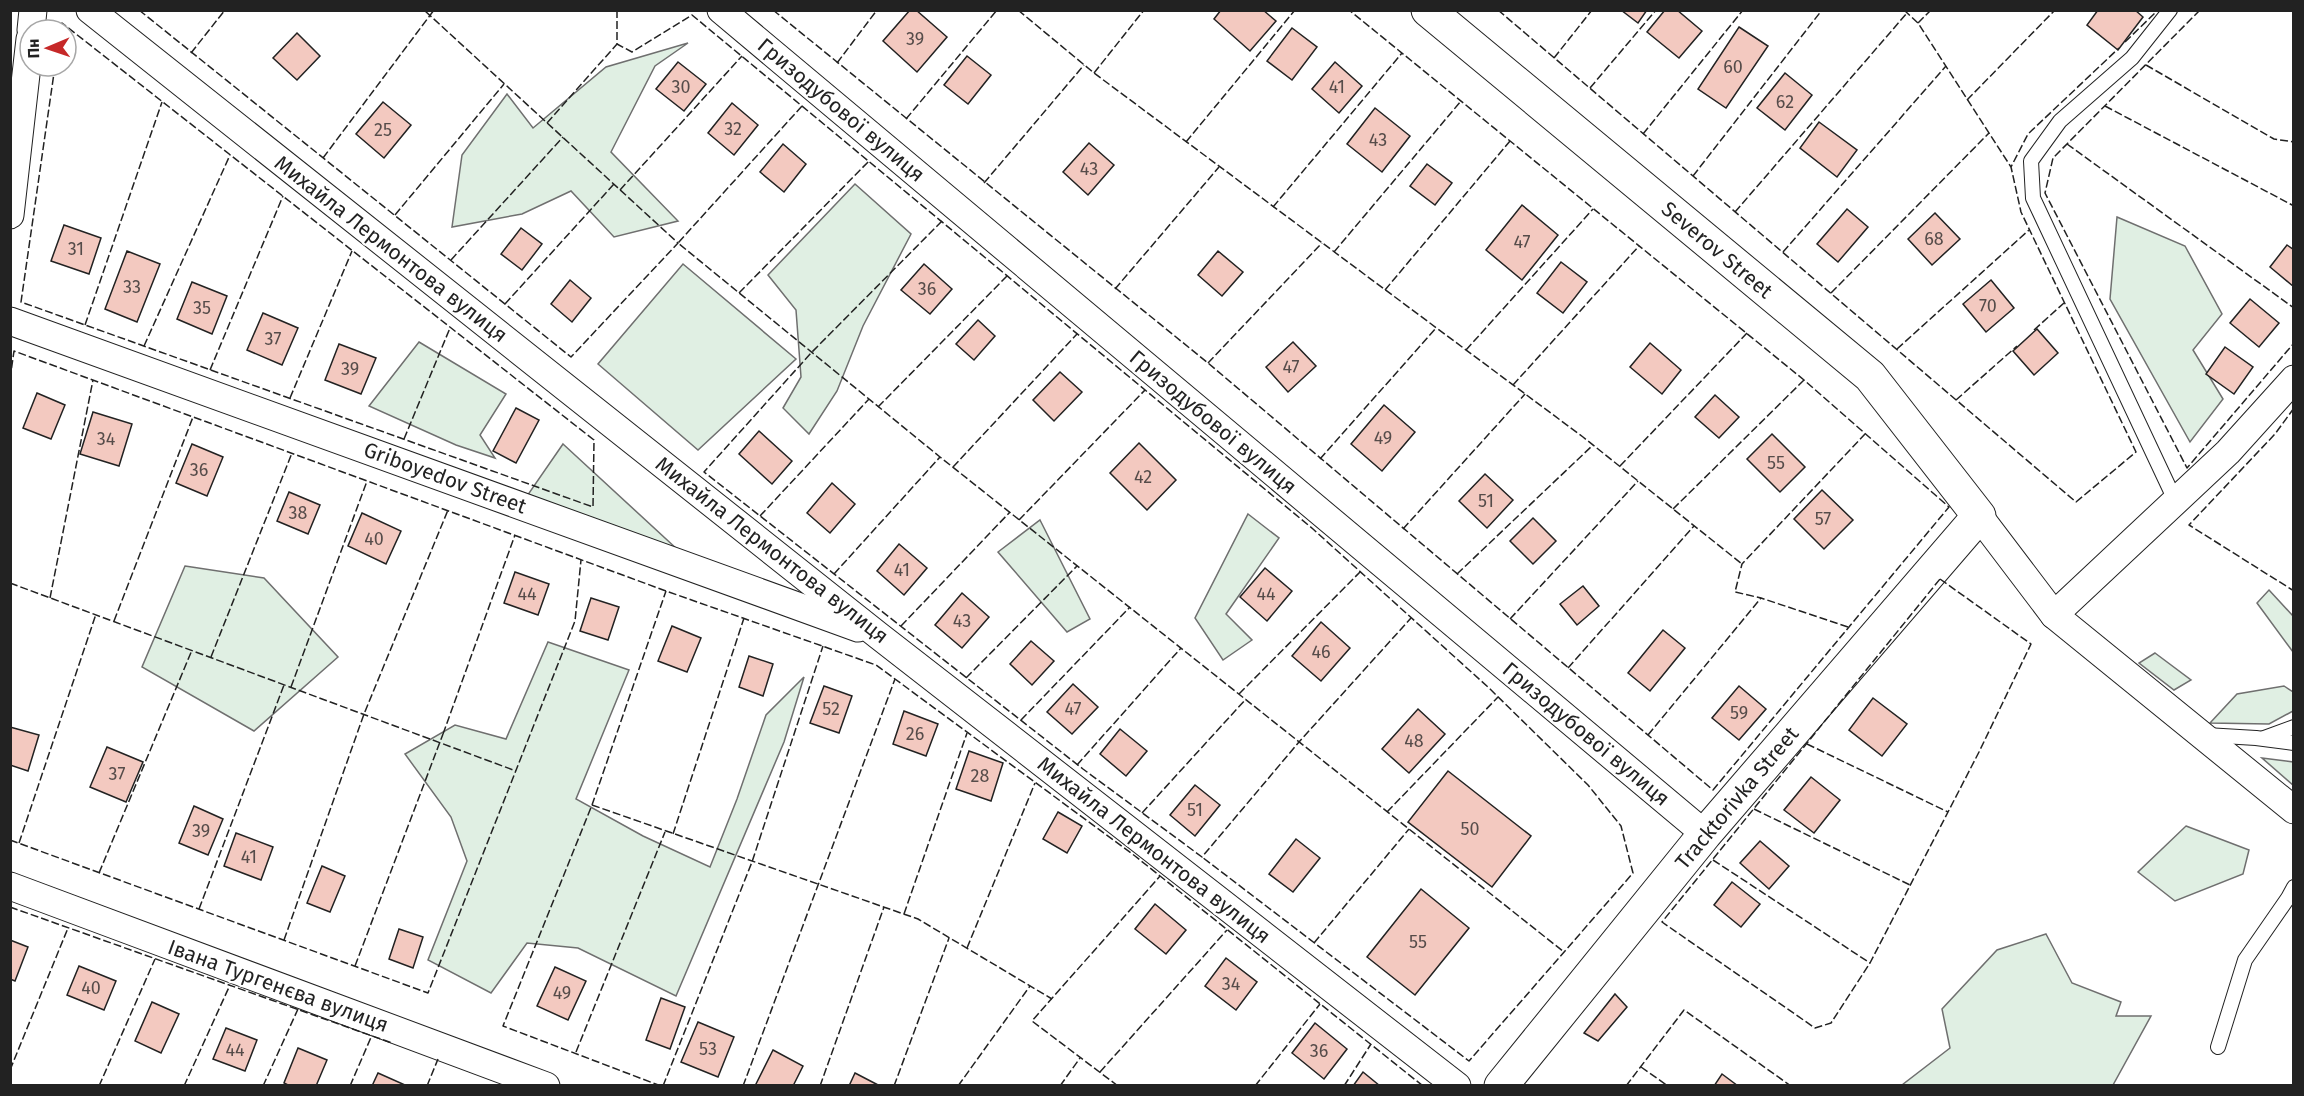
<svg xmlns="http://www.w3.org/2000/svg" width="2304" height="1096" font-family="'Fira Sans',sans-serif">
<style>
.green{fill:#e0efe3;stroke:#6f6f6f;stroke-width:1.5}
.building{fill:#f3c9c0;stroke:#222;stroke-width:1.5}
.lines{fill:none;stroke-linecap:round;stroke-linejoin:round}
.service-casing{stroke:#222;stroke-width:16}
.minor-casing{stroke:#222;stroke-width:29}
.secondary-casing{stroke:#222;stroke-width:35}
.service{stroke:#fff;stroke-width:14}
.minor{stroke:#fff;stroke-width:27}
.secondary{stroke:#fff;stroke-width:33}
.fence{stroke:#222;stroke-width:1.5;stroke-dasharray:8 3;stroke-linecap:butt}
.labels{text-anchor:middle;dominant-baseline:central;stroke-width:4.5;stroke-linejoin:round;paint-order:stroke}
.number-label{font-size:18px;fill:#564c4a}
.street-label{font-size:21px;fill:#222;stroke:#fff}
</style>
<rect width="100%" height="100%" fill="#fff"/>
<g class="green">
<polygon points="688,43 655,66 611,152 678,221 614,237 571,191 522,214 452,227 462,155 507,94 533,128 606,67"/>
<polygon points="855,184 911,234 863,326 837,391 809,434 783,408 801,377 796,310 768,275"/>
<polygon points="2117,217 2185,246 2222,314 2193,350 2223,399 2190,442 2110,299"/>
<polygon points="683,264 796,359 698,450 598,364"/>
<polygon points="419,342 506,394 480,435 495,458 456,445 369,406"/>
<polygon points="563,444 678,550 527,496"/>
<polygon points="1248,514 1279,538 1226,614 1252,640 1223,660 1195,618"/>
<polygon points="1040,520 1090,619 1067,632 998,552"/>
<polygon points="185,566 264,578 338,657 254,731 142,667"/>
<polygon points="2269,590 2293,616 2293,652 2257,603"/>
<polygon points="548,642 629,670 576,799 643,836 710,867 737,799 766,715 804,677 784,742 676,996 578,948 527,943 491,993 428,960 467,861 451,817 405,754 455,725 506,739"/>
<polygon points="2155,653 2191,680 2174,690 2139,663"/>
<polygon points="2284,686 2293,692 2293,711 2269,724 2210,723 2237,694"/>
<polygon points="2262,758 2293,762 2293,785"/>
<polygon points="2186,826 2249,850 2243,874 2175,901 2138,872"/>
<polygon points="2046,934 2072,983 2121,1002 2116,1016 2151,1016 2113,1085 1902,1085 1950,1048 1942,1009 1997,950"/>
</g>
<g class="building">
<polygon points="910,10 916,10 947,37 917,72 883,41"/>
<polygon points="1221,10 1263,10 1276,21 1250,51 1214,19"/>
<polygon points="1621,10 1647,10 1638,23"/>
<polygon points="1665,10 1677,10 1702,31 1679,58 1647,32"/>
<polygon points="2098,10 2135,10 2143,17 2118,50 2087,25"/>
<polygon points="1739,27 1768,46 1726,108 1698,89"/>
<polygon points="1292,28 1317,47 1292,80 1267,61"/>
<polygon points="297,33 320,56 297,80 273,58"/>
<polygon points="967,56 991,75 968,104 944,85"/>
<polygon points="678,62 706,84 684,111 656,89"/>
<polygon points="1335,62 1362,86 1339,113 1312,89"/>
<polygon points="1785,73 1812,95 1785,130 1757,108"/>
<polygon points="383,102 411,125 384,158 356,134"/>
<polygon points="732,103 758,125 734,155 708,133"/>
<polygon points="1375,108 1410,136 1382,172 1347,144"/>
<polygon points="1819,122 1857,150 1837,177 1800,148"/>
<polygon points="1089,143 1114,165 1088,195 1063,172"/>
<polygon points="783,144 806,164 784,192 760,172"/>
<polygon points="1427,164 1452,183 1435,205 1410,186"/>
<polygon points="1522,205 1558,235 1522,280 1486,250"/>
<polygon points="1847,209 1868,227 1838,262 1817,244"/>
<polygon points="1935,213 1960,239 1932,265 1908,239"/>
<polygon points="64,225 101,238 89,274 51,261"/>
<polygon points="521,228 542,244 522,270 501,254"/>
<polygon points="2287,245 2294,250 2294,287 2270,267"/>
<polygon points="127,251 160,264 137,322 105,309"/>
<polygon points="1218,251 1243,272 1222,296 1198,275"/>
<polygon points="1561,262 1587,282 1563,313 1537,293"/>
<polygon points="924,264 952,289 930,314 901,290"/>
<polygon points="570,280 591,298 572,322 551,304"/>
<polygon points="1991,280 2014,308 1986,332 1963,304"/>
<polygon points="192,282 227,296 212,334 177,319"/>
<polygon points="2250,299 2279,323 2259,347 2230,323"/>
<polygon points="263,313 298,328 282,365 247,350"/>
<polygon points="978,320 995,336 974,360 956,344"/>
<polygon points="2037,329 2058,353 2034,375 2013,351"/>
<polygon points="1293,342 1316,366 1288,392 1266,367"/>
<polygon points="1650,343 1681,370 1662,394 1630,367"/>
<polygon points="339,344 376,358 361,394 325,380"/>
<polygon points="2225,347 2253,367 2234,394 2206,374"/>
<polygon points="1060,372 1082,392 1054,421 1033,400"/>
<polygon points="37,393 65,405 51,439 23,428"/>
<polygon points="1715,395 1739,417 1719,438 1695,417"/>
<polygon points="1384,405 1415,432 1382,471 1351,444"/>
<polygon points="516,408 539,420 516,463 493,451"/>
<polygon points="93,412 132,424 119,466 80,454"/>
<polygon points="759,431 792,461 772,484 739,454"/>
<polygon points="1772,434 1805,467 1780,492 1747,459"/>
<polygon points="1139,443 1176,480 1147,510 1110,473"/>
<polygon points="192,444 223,457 207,496 176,483"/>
<polygon points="1485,474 1513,500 1487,528 1459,501"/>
<polygon points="832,483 855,504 830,533 807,513"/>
<polygon points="1822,490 1853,520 1824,549 1794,519"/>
<polygon points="289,492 320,505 308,534 277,521"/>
<polygon points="362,513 401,531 386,564 348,546"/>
<polygon points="1533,518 1556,541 1533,564 1510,541"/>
<polygon points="899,544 927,568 904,595 877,571"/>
<polygon points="1265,568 1292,591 1267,621 1240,597"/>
<polygon points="515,572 549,584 538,615 504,603"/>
<polygon points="1583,586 1599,606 1577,625 1560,604"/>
<polygon points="962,593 989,617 962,648 935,625"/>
<polygon points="591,598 619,607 608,640 580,631"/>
<polygon points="1321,622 1350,648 1321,681 1292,656"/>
<polygon points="672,626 701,638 687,672 658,661"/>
<polygon points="1663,630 1685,648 1650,691 1628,673"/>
<polygon points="1031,641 1054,661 1032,685 1010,664"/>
<polygon points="749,656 773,664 763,696 739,687"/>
<polygon points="1073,684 1098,707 1072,734 1047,712"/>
<polygon points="824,686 852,696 839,733 810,723"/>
<polygon points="1739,686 1766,709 1739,740 1712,718"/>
<polygon points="1873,698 1907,724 1882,756 1849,730"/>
<polygon points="1418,709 1445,734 1409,773 1382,749"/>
<polygon points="904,711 938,724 926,756 893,744"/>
<polygon points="10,727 39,735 28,771 10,765"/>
<polygon points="1120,729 1147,751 1126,776 1100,754"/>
<polygon points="107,747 143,762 126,802 90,787"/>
<polygon points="969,751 1003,763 991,801 956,789"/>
<polygon points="1448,771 1531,836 1492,887 1408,822"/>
<polygon points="1811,777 1840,800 1814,833 1784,810"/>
<polygon points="1195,785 1220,805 1195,836 1170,815"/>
<polygon points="194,806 223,819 208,855 179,843"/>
<polygon points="1058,812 1082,826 1067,853 1043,839"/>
<polygon points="236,833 273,847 261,880 224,866"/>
<polygon points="1296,839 1320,858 1293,892 1269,874"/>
<polygon points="1760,841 1789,866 1769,889 1740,863"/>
<polygon points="322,866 345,876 330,912 307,903"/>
<polygon points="1732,882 1760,904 1741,927 1714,905"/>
<polygon points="1421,889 1469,928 1415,995 1367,957"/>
<polygon points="1155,904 1186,930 1166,954 1135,929"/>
<polygon points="399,929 423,937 413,968 389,959"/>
<polygon points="10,940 28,947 15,981 10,979"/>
<polygon points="1226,958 1257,982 1236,1010 1205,986"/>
<polygon points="79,966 116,981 104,1010 67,995"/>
<polygon points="555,967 586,981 568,1020 537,1006"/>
<polygon points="1615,994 1627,1007 1598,1041 1584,1033"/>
<polygon points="661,998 685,1007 670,1049 646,1040"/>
<polygon points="152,1002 179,1014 161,1053 135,1041"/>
<polygon points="698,1022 734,1037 718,1077 681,1062"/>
<polygon points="1315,1023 1347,1049 1324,1079 1292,1053"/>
<polygon points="226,1028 257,1040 245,1071 213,1059"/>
<polygon points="298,1048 327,1060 316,1086 290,1086 284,1083"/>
<polygon points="773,1050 803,1066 793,1086 755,1086"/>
<polygon points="1363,1072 1380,1086 1353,1086"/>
<polygon points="378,1073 405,1085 405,1086 372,1086"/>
<polygon points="855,1073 880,1086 849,1086"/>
<polygon points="1722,1074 1738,1086 1714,1086"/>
</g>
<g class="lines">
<defs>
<g id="service">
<polyline points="2170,10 2132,58 2060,121 2031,161 2033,198 2175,500"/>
<polyline points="2206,735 2256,738 2294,743"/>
<polyline points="2264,738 2294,727"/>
<polyline points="2218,1047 2245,960 2288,898 2294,887"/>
</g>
<g id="minor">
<polyline points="90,10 879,636 1457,1086"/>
<polyline points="721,10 1705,834"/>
<polyline points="31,30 33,10"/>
<polyline points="10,215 30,39"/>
<polyline points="10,321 858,628"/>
<polyline points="1979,516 2054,615 2294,810"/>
<polyline points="2054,615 2228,452 2294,379"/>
<polyline points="10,886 546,1086"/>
</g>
<polyline id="secondary" points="1428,10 1870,376 1979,516 1705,834 1501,1086"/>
</defs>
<use href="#service" class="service-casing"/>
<use href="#minor" class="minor-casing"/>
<use href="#secondary" class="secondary-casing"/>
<use href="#service" class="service"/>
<use href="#minor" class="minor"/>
<use href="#secondary" class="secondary"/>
<g class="fence">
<polyline points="139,10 571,357 678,243 424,10"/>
<polyline points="617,10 617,44 632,52 692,15 1313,529 1489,688 1588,785 1621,826 1633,873 1469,1061 1202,857"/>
<polyline points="773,10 1208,363 1713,790 1949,507 1804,380 1349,10"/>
<polyline points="1018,10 1094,73 1583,437 1742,564"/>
<polyline points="1498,10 2076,502 2136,452 2021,212 2011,167 2028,134 2119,48"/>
<polyline points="1904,10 1918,23 2011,167"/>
<polyline points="2200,10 2053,158 2045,193 2187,468 2294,343"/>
<polyline points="1918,23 1931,10"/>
<polyline points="2125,42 2155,13 2153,10"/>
<polyline points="191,53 225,10"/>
<polyline points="1554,58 1592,10"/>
<polyline points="837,63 877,10"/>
<polyline points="2146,65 2274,139 2294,142"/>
<polyline points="55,66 21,302 593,507 594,440 62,23 60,30"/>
<polyline points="1094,73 1144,10"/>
<polyline points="1590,88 1656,10"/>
<polyline points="1967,100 2055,10"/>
<polyline points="802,106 678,243 940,457 1564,952"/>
<polyline points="2105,106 2294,206"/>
<polyline points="906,119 997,10"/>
<polyline points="547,123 617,44"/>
<polyline points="1643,134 1743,10"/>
<polyline points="1186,142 1295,10"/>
<polyline points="2067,144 2294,308"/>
<polyline points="323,158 434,10"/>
<polyline points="1693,176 1822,10"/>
<polyline points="984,183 1084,65"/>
<polyline points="620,190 742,56"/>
<polyline points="1273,207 1402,53"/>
<polyline points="1735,212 1907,13"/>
<polyline points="395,215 504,84"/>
<polyline points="942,221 811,353 704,472 1083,769 1202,857 1299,742 1411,618"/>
<polyline points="1334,252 1461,101"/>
<polyline points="1783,252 1946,66"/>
<polyline points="451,260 563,137"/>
<polyline points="1115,289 1219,167"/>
<polyline points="1385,290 1510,141"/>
<polyline points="739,293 869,161"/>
<polyline points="1831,293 1989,133"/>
<polyline points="505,304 614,184"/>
<polyline points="85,325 162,102"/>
<polyline points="2034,330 2064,303"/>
<polyline points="144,346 230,155"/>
<polyline points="1897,349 2029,230"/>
<polyline points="1466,350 1593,209"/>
<polyline points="1208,363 1322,243"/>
<polyline points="210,370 283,196"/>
<polyline points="10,379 14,351 666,591 876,665 1135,856 1423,1086"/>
<polyline points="1513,385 1639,246"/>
<polyline points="290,398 352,251"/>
<polyline points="1956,400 2017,346"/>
<polyline points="878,407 1007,276"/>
<polyline points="2294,408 2275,434 2189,525 2294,591"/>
<polyline points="404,439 450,328"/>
<polyline points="1320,459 1436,328"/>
<polyline points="1620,466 1747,333"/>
<polyline points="953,467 1077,334"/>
<polyline points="1673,509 1804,380"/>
<polyline points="760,516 869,399"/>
<polyline points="1019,520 1145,390"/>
<polyline points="1403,529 1525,394"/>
<polyline points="834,574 940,457"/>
<polyline points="1457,574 1593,445"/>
<polygon points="1940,579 2031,644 1979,752 1870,963 1831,1023 1815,1028 1662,922"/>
<polyline points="10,583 516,771"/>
<polyline points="50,598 93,380"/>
<polyline points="1510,619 1638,481"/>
<polyline points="114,621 193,417"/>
<polyline points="901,626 1010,512"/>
<polyline points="1848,627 1761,598 1735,592 1742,564 1865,434"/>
<polyline points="211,657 292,453"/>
<polyline points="1568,668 1694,526"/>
<polyline points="966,678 1077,566"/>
<polyline points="291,687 367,481"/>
<polyline points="1239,694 1360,572"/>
<polyline points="1021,720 1130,607"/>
<polyline points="443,734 515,535"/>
<polyline points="1648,735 1761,598"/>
<polyline points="1807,744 1948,812"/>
<polyline points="1077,765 1181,648"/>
<polyline points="592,805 918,919 1052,999"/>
<polyline points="1754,809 1910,885"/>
<polyline points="1387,812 1498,697"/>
<polyline points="1142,813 1246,699"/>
<polyline points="673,834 744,618"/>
<polyline points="10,840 428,993 575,621 581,560"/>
<polyline points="19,843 96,614"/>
<polyline points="1713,860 1870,963"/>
<polyline points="99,873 192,650"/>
<polyline points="10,907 392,1043"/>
<polyline points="199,909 284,685"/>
<polyline points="904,914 967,733"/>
<polyline points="284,940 364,714 448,510"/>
<polyline points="1314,943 1409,829"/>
<polyline points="967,948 1035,783"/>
<polyline points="355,966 443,734"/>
<polyline points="576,1052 665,832"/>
<polyline points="1641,1067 1668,1086"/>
<polyline points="10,1070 68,928"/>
<polyline points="1100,1072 1227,930"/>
<polyline points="99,1086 155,959"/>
<polyline points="184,1086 230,985"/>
<polyline points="263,1086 298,1009"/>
<polyline points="350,1086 372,1035"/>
<polyline points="427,1086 438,1059"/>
<polyline points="661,1086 503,1026 592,805 666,591"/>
<polyline points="663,1086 752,862 823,646"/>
<polyline points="743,1086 895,679"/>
<polyline points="820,1086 884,907"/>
<polyline points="894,1086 949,938"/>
<polyline points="958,1086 1030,986"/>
<polyline points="1060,1086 1080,1058"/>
<polyline points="1118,1086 1032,1021 1160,876"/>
<polyline points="1255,1086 1320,1004"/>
<polyline points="1344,1086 1371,1044"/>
<polyline points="1626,1086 1684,1010 1791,1086"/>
</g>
</g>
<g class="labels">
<g class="number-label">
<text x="915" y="39">39</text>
<text x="1733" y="67">60</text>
<text x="681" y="87">30</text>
<text x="1337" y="87">41</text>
<text x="1785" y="102">62</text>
<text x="733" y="129">32</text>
<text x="383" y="130">25</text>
<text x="1378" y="140">43</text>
<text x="1089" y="169">43</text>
<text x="1934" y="239">68</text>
<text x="1522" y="242">47</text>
<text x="76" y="249">31</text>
<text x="132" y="287">33</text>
<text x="927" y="289">36</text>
<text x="1988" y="306">70</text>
<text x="202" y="308">35</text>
<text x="273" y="339">37</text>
<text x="1291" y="367">47</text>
<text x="350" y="369">39</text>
<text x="1383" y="438">49</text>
<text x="106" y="439">34</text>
<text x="1776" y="463">55</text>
<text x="199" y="470">36</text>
<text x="1143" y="477">42</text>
<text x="1486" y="501">51</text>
<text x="298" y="513">38</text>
<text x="1823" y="519">57</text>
<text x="374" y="539">40</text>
<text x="902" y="570">41</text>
<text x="527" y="594">44</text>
<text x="1266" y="594">44</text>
<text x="962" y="621">43</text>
<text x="1321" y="652">46</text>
<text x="831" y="709">52</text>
<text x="1073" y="709">47</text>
<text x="1739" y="713">59</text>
<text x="915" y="734">26</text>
<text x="1414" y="741">48</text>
<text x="117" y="774">37</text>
<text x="980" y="776">28</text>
<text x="1195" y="810">51</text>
<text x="1470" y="829">50</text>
<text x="201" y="831">39</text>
<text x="249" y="857">41</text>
<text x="1418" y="942">55</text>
<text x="1231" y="984">34</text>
<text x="91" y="988">40</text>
<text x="562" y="993">49</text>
<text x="708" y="1049">53</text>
<text x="235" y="1050">44</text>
<text x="1319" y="1051">36</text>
</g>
<g class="street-label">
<text transform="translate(841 110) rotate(40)">Гризодубової вулиця</text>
<text transform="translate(391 249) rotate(38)">Михайла Лермонтова вулиця</text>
<text transform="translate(1717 250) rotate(40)">Severov Street</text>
<text transform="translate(1213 422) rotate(40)">Гризодубової вулиця</text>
<text transform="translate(445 478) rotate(20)">Griboyedov Street</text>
<text transform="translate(772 550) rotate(38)">Михайла Лермонтова вулиця</text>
<text transform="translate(1586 734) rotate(40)">Гризодубової вулиця</text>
<text transform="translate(1737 798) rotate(-50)">Tracktorivka Street</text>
<text transform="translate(1154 850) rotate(38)">Михайла Лермонтова вулиця</text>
<text transform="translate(278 986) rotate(20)">Івана Тургенєва вулиця</text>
</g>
</g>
<rect width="2304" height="1096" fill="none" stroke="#222222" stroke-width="24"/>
<g transform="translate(48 48) rotate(268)"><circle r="28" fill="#ffffff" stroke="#a7a7a7" stroke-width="1.5"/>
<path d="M0-4.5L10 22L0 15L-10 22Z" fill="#c62828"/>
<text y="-9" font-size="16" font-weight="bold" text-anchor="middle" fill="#222222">Пн</text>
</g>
</svg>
